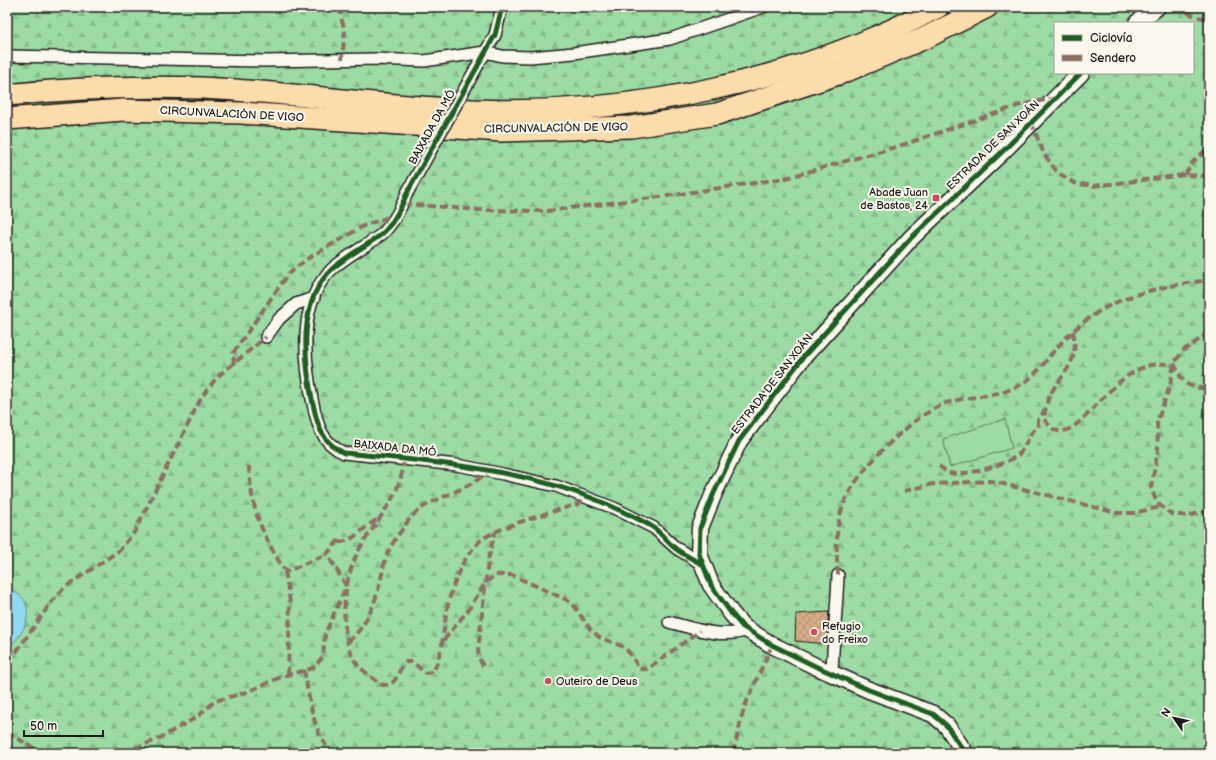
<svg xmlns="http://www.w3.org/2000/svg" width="1216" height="760" font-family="'Balsamiq Sans',sans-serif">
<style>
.forest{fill:url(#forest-firs);stroke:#5c7c60;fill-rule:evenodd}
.garden{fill:#9cdba3;stroke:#5c7c60}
.water{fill:#90daf1;stroke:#628e9c}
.building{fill:url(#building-cross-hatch);stroke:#1c1c1c}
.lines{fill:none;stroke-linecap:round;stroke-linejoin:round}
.street-casing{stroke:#1c1c1c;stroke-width:14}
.secondary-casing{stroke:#1c1c1c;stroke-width:19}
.highway-casing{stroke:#1c1c1c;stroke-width:24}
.street{stroke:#fbf7ec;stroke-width:11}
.secondary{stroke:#fbf7ec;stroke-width:16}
.highway{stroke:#fddcac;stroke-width:21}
.street-bridge-casing{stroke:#1c1c1c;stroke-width:14;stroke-linecap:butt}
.street-bridge{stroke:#fbf7ec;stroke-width:11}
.quiet{stroke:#8d6e63;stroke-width:4;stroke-dasharray:8 4;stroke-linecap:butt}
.cycleway-casing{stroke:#fbf7ec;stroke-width:8}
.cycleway{stroke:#1b5e20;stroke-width:5}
.poi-dot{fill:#d1495b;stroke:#fbf7ec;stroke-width:1.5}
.labels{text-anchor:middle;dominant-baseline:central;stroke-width:4;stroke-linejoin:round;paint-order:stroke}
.street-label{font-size:11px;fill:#1c1c1c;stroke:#fbf7ec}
.poi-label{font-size:11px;fill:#1c1c1c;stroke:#fbf7ec;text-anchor:start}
</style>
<defs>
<pattern id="forest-firs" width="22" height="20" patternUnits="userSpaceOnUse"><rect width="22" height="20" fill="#9cdba3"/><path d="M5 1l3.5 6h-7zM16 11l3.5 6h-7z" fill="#86bb8c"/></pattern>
<pattern id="building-cross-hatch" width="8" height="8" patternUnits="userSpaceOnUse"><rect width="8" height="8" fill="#d6ad87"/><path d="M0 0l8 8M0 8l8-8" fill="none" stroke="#b79474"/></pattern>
</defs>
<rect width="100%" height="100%" fill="#fbf7ec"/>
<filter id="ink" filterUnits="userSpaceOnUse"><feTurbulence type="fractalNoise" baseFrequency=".025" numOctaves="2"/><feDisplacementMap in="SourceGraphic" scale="8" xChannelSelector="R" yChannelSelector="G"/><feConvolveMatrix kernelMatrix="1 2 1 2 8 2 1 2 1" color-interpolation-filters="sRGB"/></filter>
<g filter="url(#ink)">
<path class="forest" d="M7 7H1209V753H7ZM1055 23H1193V73H1055Z"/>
<polygon class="garden" points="1005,419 1012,448 950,467 943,439"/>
<path class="water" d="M7 589C12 589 14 592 18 594 37 607 24 638 7 647Z"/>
<polygon class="building" points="829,612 826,644 795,641 796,614"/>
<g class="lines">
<defs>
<g id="street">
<polyline points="7,56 266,61 375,59 424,61 485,52 502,56 530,57 574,53 670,39 763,7"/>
<polyline points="482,58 495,35 502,7"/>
<path d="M407 193C401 208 394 223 382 234 366 246 347 256 332 269 298 301 304 358 312 399 317 423 320 442 344 453L457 465 503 474 556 486 614 508 654 528 676 548 702 564"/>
<polyline points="266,337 279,319 296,304 314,298"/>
<path d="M669 622C695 629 722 639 748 630"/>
<path d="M832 673C833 640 837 608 838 575"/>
</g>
<g id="secondary">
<polyline points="1137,23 1157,7"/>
<polyline points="965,753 947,726 933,714 869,690 815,666 772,645 743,627 731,613 711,585 699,554 700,528 714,493 739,441 804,356 911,238 1003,151 1081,73"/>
</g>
<g id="highway">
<path d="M7 95C72 88 137 86 202 88 293 92 383 107 473 110 631 116 798 82 938 7"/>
<polyline points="7,119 123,110 241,113 501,131 631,127 717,114 844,72 925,38 987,7"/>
</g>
</defs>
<use href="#street" class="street-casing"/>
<use href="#secondary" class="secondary-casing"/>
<use href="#highway" class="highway-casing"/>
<use href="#street" class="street"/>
<use href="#secondary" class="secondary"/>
<use href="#highway" class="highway"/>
<defs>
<polyline id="street-bridge" points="407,193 479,63"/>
</defs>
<use href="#street-bridge" class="street-bridge-casing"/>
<use href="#street-bridge" class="street-bridge"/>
<g class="quiet">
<polyline points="341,7 341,18 345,30 342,59"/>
<polyline points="1176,7 1197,17 1209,19"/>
<polyline points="751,12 752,7"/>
<polyline points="1031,122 1044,154 1057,172 1074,183 1093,186 1185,175 1209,176"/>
<polyline points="1185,175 1192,163 1209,147"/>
<polyline points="403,204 481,210 547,211 667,196 786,178 899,146 1017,106 1054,98"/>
<path d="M1073 331C1080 364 1063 371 1050 395 1046 403 1045 411 1044 419 1048 424 1052 430 1058 431 1087 436 1117 353 1173 365"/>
<polyline points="1209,333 1184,350 1174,363 1170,386 1157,421 1158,450 1151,488 1157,503 1171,514 1188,516 1209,510"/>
<path d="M1174 363C1183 384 1185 387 1209 389"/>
<polyline points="234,365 233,353 288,274 307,259 365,225 386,218 395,218"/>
<path d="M404 459C402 495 377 519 360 548 343 578 339 625 352 656 357 667 373 679 383 685 399 686 396 670 406 662H412L426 673 433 672C444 651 443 627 448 604 454 581 461 560 479 542 494 527 556 511 578 504L587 496"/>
<path d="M249 466C251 510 261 531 283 568L288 571 327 554"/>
<path d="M939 466C942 468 946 472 950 473 963 477 1009 464 1019 454 1027 446 1027 435 1038 426V420L1044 411"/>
<polyline points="904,491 933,484 992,481 1117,513 1133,513 1160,507"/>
<polyline points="339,540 327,554 347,587"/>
<path d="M339 542C355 542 365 524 379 519"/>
<polyline points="285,571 290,602 288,675"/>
<path d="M838 575C836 551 835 525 844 503 857 470 913 415 946 403 971 395 1003 397 1025 382 1041 371 1049 355 1062 342 1104 297 1150 288 1209 280"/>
<polyline points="444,640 469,609 485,583 495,575 512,575 567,600 575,607 590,629 599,637 624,647 632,656 639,669 647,669 700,631"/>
<path d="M348 642C368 624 375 604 381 578 383 571 384 562 387 554 392 543 401 531 408 521 425 497 466 494 488 471"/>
<polyline points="7,660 14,655 50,604 64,588 120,550 135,531 201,398 217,377 266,337"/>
<polyline points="483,666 479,658 478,650 488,560 495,532"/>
<path d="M304 670C309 694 313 739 334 753"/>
<polyline points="7,732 42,753"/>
<polyline points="7,742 12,753"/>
<polyline points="111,753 139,747 158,739 197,717 215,701 247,692 281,677 313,668 323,657 325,634 345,589"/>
<polyline points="733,753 744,708 772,645"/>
</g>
<defs>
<g id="cycleway">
<path d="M502 7 495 35 407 193C401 208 394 223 382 234 366 246 347 256 332 269 298 301 304 358 312 399 317 423 320 442 344 453 435 462 530 469 613 507 626 513 642 520 654 528 662 534 668 543 676 549 684 555 693 559 702 564"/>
<polyline points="965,753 947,726 933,714 869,690 815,666 772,645 743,627 731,613 711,585 699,554 700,528 714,493 739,441 804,356 911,238 1003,151 1081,73"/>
</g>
</defs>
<use href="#cycleway" class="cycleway-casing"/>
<use href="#cycleway" class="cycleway"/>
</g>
</g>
<g class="poi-dot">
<rect x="932" y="194" width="8" height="8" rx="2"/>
<circle cx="814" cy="632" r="4"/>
<circle cx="548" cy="681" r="4"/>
</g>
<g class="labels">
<g class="street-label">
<text transform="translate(232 114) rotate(3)">CIRCUNVALACIÓN DE VIGO</text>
<text transform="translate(432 127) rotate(-61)">BAIXADA DA MÓ</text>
<text transform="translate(556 128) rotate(-1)">CIRCUNVALACIÓN DE VIGO</text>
<text transform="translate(993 145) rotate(-44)">ESTRADA DE SAN XOÁN</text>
<text transform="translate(772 384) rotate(-52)">ESTRADA DE SAN XOÁN</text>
<text transform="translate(395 448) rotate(6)">BAIXADA DA MÓ</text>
</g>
<g class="poi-label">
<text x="928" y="192" text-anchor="end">Abade Juan<tspan x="928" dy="13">de Bastos, 24</tspan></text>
<text x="822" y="626">Refugio<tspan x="822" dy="13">do Freixo</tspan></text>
<text x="556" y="681">Outeiro de Deus</text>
</g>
</g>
<rect width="1216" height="760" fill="none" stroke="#fbf7ec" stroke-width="24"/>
<rect x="12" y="12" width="1192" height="736" fill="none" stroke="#1c1c1c" stroke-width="1.5" filter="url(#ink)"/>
<rect x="1054" y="22" width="140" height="52" fill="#fbf7ec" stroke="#a29f99"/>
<rect x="1062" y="35" width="20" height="6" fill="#1b5e20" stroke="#a29f99"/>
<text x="1090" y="42" font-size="12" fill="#1c1c1c">Ciclovía</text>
<rect x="1062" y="55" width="20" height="6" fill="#8d6e63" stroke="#a29f99"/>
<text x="1090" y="62" font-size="12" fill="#1c1c1c">Sendero</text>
<g transform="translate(1174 718) rotate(304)" stroke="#fbf7ec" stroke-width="3" paint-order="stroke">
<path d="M0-3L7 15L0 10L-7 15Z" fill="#1c1c1c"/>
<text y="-6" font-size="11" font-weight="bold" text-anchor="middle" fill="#1c1c1c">N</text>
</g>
<path d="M24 730v6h79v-6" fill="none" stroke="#1c1c1c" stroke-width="2"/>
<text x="30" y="730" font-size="12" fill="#1c1c1c" stroke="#fbf7ec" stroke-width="3" paint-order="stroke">50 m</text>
</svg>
